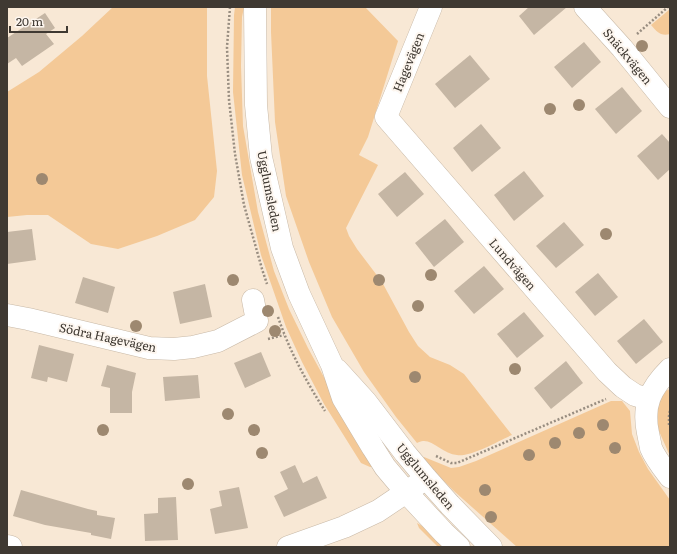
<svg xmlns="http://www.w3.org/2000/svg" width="677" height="554" font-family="Literata,serif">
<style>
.green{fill:#f4c997}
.building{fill:#c5b6a4}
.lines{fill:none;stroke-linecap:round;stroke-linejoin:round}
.minor-casing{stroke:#c8b9a7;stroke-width:23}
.path{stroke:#988d80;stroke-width:2.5;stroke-dasharray:2 2;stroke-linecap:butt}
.minor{stroke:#fff;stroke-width:22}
.tree{fill:#9d8870}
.labels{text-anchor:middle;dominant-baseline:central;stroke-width:4;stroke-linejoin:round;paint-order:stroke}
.street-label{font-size:12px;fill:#3f3932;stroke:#fdf6ef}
</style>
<rect width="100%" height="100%" fill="#f8e8d5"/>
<g class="green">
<polygon points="113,7 207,7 207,76 217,171 214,197 195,220 157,236 118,249 91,244 48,215 27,215 7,217 7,92 39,72 82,36"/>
<polygon points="235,7 244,7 242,17 241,66 243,126 258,212 274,271 289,309 308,348 373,467 370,467 361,463 324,404 302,362 286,327 261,255 242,175 233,92 234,15"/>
<path d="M271 7H365L398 41 368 137 359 155 378 165 346 228 349 236 357 249 382 282 409 332 418 346 430 357 450 365 464 374 512 435C498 441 471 457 457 455 444 454 433 440 423 441 421 441 419 442 417 443L396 417 364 372 332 317 309 262 286 196 275 122 271 32Z"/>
<path d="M670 9V34C661 37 656 31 651 25Z"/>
<polygon points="670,389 670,456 658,429 658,407 663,392"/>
<polygon points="611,401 622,401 630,411 632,434 639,452 648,469 670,500 670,547 517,547 455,492 422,460 424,457 451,468 459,467 476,461"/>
<polygon points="417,523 431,531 449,547 438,547 419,528"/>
</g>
<g class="building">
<polygon points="529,7 567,7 534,35 519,16"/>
<polygon points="45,13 55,28 46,34 54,44 22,66 16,58 7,64 7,38"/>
<polygon points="584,42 601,62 572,88 554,67"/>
<polygon points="470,55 490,79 455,108 435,84"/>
<polygon points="622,87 642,111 616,134 595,109"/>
<polygon points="481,124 501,148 472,172 453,148"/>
<polygon points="662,134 670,143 670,169 658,180 637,156"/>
<polygon points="524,171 544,196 514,221 494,195"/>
<polygon points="405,172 424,194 397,217 378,194"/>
<polygon points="445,219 464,242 434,267 415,243"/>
<polygon points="564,222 584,245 556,268 536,246"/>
<polygon points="32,229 36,260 7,264 7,232"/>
<polygon points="484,266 504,289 474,314 454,291"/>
<polygon points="598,273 618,297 595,316 575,292"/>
<polygon points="83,277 115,287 108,313 75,303"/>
<polygon points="205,284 212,317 180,324 173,292"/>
<polygon points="524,312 544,336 517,358 497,334"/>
<polygon points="644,319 663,342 636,364 617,341"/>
<polygon points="39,345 74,354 67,382 48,377 47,382 31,378"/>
<polygon points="261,352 271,376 245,388 234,363"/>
<polygon points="566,361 583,383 551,409 534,388"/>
<polygon points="107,365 136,373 132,392 132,413 110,413 110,388 101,386"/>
<polygon points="198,375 200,398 165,401 163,377"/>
<polygon points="295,465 303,483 317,476 327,498 284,517 274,496 288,489 280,472"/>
<polygon points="239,487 248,528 215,534 210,509 222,506 219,491"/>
<polygon points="21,490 88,509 97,511 97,515 115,518 111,539 91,535 91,533 45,525 13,516"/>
<polygon points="176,497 178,540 145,541 144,514 158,513 158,498"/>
</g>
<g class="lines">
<defs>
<g id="minor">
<polyline points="255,7 256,105 261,157 282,248 299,294 332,365 343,398 373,448 385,467 406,492 444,533 459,547"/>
<polyline points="431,7 386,117 607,372 623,387 635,395 648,399"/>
<polyline points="585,7 622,48 670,107"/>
<polyline points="7,315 28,319 149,348 174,349 193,347 218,341 257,321 253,300"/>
<path d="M670 369C651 388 642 405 648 433 649 438 650 443 651 448 655 458 663 468 670 477"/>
<polyline points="337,370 366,402 405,453 426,478 450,505 491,547"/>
<polyline points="7,546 11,547"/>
<polyline points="288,547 344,527 378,511 418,484"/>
</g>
</defs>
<use href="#minor" class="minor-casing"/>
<g class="path">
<polyline points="230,7 227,47 229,100 235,154 244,205 262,269 267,284"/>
<polyline points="637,34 668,7"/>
<path d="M278 317C289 350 306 381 325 411"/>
<polyline points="268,339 284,335"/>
<polyline points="669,425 669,416 670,410"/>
<polyline points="436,456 451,463 457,463 606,399"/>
</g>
<use href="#minor" class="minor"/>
</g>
<g class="tree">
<circle cx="642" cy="46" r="6"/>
<circle cx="579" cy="105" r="6"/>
<circle cx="550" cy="109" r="6"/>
<circle cx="42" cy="179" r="6"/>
<circle cx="606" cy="234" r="6"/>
<circle cx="431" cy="275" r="6"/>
<circle cx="233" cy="280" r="6"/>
<circle cx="379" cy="280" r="6"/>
<circle cx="418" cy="306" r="6"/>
<circle cx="268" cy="311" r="6"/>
<circle cx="136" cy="326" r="6"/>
<circle cx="275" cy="331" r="6"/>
<circle cx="515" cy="369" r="6"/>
<circle cx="415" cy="377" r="6"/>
<circle cx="228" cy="414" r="6"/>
<circle cx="603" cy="425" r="6"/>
<circle cx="103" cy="430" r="6"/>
<circle cx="254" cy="430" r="6"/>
<circle cx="579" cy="433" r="6"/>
<circle cx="555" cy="443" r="6"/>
<circle cx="615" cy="448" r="6"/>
<circle cx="262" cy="453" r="6"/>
<circle cx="529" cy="455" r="6"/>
<circle cx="188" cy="484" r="6"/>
<circle cx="485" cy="490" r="6"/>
<circle cx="491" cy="517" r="6"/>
</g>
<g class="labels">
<g class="street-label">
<text transform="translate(628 56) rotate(50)">Snäckvägen</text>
<text transform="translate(408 62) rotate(-68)">Hagevägen</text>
<text transform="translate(270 191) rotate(79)">Ugglumsleden</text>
<text transform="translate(513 264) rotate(49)">Lundvägen</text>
<text transform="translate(108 337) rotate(12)">Södra Hagevägen</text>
<text transform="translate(426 476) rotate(50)">Ugglumsleden</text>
</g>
</g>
<rect width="677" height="554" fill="none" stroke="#3f3932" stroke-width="16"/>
<path d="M10 26v6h57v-6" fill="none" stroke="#3f3932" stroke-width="2"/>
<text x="16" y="26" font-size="12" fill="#3f3932" stroke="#fdf6ef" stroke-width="3" paint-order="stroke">20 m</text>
</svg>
